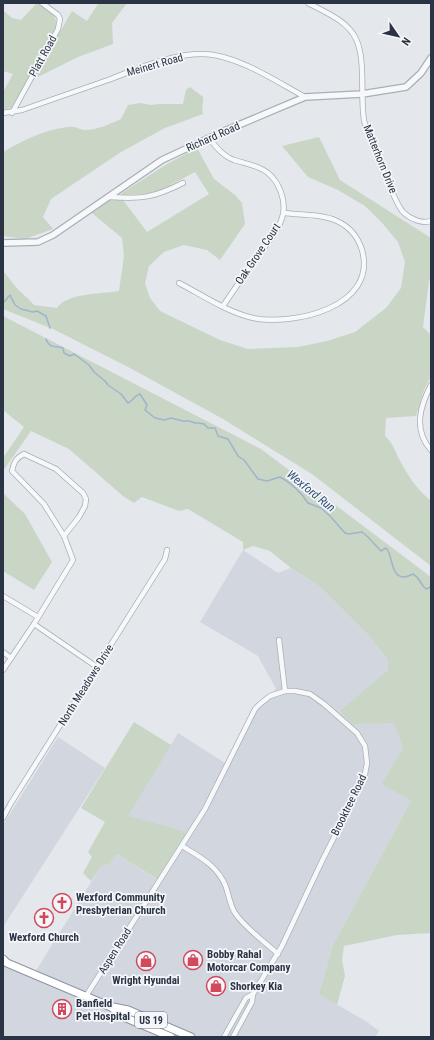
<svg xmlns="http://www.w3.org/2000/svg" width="434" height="1040" font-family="'Roboto Condensed',sans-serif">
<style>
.built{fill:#d2d6de}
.green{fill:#c9d6c5}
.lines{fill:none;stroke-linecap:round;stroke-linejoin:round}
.stream{stroke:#9fb4cc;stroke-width:1.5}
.minor-casing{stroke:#a9aeb7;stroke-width:6}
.tertiary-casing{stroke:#a9aeb7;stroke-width:8}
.trunk-casing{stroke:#8b94a3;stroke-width:9}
.minor{stroke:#f7f8fa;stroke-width:4.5}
.tertiary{stroke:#f7f8fa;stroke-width:5.5}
.trunk{stroke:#fff;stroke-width:7}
.labels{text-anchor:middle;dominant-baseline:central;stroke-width:3.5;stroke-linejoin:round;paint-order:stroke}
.shield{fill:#f4f6f9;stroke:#676e7b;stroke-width:1}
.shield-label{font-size:10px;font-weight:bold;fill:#2b3445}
.street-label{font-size:11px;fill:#2b3445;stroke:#f4f6f9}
.poi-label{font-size:11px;font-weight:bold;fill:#2b3445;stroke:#f4f6f9;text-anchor:start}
.water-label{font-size:12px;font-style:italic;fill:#34527a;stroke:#f4f6f9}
</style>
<rect width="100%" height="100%" fill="#e4e7ec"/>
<g class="built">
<polygon points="243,550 278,573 291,568 319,586 369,636 387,658 388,670 353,724 394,722 403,748 381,784 411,801 333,945 319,994 367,1022 379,1031 375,1037 3,1037 3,959 34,974 101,866 108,864 117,854 156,879 127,816 178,733 225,763 253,708 276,689 258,656 200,622"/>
<polygon points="58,737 105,768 3,927 3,825"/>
</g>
<g class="green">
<path d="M37 3C49 12 59 14 56 31L11 108 3 110V92L13 74 3 71V10L12 18 21 20Z"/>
<polygon points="97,3 127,3 112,23 113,44 78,57 32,80 72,11 87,21 98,4"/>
<path d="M190 87 203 97C204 103 201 108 203 114L165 128 121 152 51 199 43 217 53 229 25 239 3 236V152C22 141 48 128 70 127 75 126 80 130 85 130 97 130 110 124 121 119L128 105 140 103 151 105 159 104H183L186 90Z"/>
<path d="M319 137 340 180 431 238V279L429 281 423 327 431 335V376L424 390 416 416 386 418 385 436C394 445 393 447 398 457 406 473 417 490 431 501V566L312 474 223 419 130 368 53 329 3 309V271C8 276 11 281 15 286 21 293 28 298 34 305L57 308C67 293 101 294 119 291L124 256 122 238 92 213 109 200H123L147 232 209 194 195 172 156 193 122 195V193L167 164 197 148 214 179 235 195 242 203 245 224 220 260 207 250 184 245 164 252 149 266 145 283 150 298 160 311 220 340 248 349 298 347 327 341 355 332 386 308 401 288 405 262 398 242 383 224 365 206 338 190 308 177 282 146Z"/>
<polygon points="3,316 261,449 431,577 431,933 397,935 344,946 342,960 345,976 337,1005 319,994 333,945 411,801 381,784 403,748 394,723 353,724 340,711 388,670 387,658 369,636 319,586 291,568 270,551 253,546 243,550 243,542 188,509 179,511 142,497 134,503 123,496 69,449 31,431 3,471 3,458 24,427 3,410"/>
<polygon points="3,493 25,514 52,562 34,590 3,571"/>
<polygon points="134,722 171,745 128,816 186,832 157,879 117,854 108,864 101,866 91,881 83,873 92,857 88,852 105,822 81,808"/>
</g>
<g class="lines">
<g class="stream">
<polyline points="3,303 10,295 15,305 21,309 33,312 37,311 46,316 50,328"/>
<path d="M46 339C50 350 56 345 63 348L64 353 70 356 74 354 89 365 94 372 105 381 108 385 121 394 128 403C133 401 135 395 140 394L147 405 145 410 155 418 164 420 171 418 183 421H189L195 423H199L204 424 208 428H215L218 436 228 439 238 456 244 460 258 479 267 481 280 477C290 482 302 493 308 503L321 508 331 517 345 533 349 534 362 532 368 537 381 551 386 548C393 554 390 577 404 577 407 577 410 575 413 574 420 578 420 584 426 589L431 587"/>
<polyline points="431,645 431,646"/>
</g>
<defs>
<g id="minor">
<path d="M308 3C325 12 348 21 356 39 366 59 360 97 364 120 366 132 396 205 403 212 410 219 422 224 431 221"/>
<path d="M3 113 22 110C50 100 79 90 108 80 137 69 182 49 214 55 246 61 276 81 305 97"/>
<polyline points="12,113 58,29 60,19 58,15 42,3"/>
<path d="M209 138C216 147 223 156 234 160 246 164 258 165 268 173 279 182 286 200 283 214 280 229 269 241 260 253 247 271 235 288 223 306"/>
<path d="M110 197C142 199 153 198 183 183"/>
<path d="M179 283C202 295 227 312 253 318 294 326 378 307 362 250 358 237 350 227 337 221 322 214 301 215 284 213"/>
<path d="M431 385C420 406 413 430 431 450"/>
<path d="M24 454 56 469 83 493 86 499 85 506 79 517 64 536 44 504 12 471C14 462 16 458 24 454Z"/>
<polyline points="3,596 38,617"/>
<polyline points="34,624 97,667"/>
<polyline points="279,640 285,691"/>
<polyline points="3,652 11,658"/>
<polyline points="3,670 34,624 73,560 64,536"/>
<polyline points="3,818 11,803 165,559 167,550"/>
<path d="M182 846C200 857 218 866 226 887 229 896 230 905 235 913 245 928 265 942 278 954"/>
<polyline points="86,996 205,809 255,709 260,704 270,696 285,691 295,691 310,694 324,704 357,733 365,746 367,763 365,774 361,784 322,861 282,946 253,994 252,1002 233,1037"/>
<polyline points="224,1037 246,998 253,994"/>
</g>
<polyline id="tertiary" points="3,243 38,242 53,235 162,160 222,132 305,97 362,94 406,87 421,73 431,58"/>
<g id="trunk">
<polyline points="3,959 7,963 111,1007 124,1017 171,1037"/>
<polyline points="113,1007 128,1010 191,1037"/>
</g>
</defs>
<use href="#minor" class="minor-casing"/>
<use href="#tertiary" class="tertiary-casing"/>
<use href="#trunk" class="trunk-casing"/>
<use href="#minor" class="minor"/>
<use href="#tertiary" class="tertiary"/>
<use href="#trunk" class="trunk"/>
</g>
<defs>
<symbol id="church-ring" viewBox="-11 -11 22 22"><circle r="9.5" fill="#f4f6f9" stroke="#d1495b" stroke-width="1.5"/><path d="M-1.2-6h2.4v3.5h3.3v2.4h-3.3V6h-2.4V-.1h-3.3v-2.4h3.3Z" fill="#d1495b"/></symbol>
<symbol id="shop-ring" viewBox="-11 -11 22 22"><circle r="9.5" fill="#f4f6f9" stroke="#d1495b" stroke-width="1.5"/><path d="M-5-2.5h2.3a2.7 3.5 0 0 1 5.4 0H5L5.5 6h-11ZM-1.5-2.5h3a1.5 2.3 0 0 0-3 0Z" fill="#d1495b"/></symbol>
<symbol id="building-ring" viewBox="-11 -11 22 22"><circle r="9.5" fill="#f4f6f9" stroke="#d1495b" stroke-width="1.5"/><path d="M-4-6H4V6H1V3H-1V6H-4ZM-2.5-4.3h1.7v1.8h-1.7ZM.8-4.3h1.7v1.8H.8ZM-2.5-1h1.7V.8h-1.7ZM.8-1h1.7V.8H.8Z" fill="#d1495b"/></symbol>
</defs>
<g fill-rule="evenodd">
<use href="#church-ring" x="51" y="892" width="22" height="22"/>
<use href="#church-ring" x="33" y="907" width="22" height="22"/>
<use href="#shop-ring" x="182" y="949" width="22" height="22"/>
<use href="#shop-ring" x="135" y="950" width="22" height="22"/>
<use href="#shop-ring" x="205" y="975" width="22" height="22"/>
<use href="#building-ring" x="51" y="998" width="22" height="22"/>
</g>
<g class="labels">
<rect class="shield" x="135" y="1012" width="32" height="16" rx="3"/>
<g class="shield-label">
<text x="151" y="1020">US 19</text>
</g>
<g class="street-label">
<text transform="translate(43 56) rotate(-61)">Platt Road</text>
<text transform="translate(155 65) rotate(-16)">Meinert Road</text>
<text transform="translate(213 137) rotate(-24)">Richard Road</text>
<text transform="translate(380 159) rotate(68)">Matterhorn Drive</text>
<text transform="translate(258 254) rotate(-56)">Oak Grove Court</text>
<text transform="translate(86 685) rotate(-58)">North Meadows Drive</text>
<text transform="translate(349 805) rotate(-64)">Brooktree Road</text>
<text transform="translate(115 951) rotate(-58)">Aspen Road</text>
</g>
<g class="poi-label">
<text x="76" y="897">Wexford Community<tspan x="76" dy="13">Presbyterian Church</tspan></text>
<text x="44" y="937" text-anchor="middle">Wexford Church</text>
<text x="207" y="954">Bobby Rahal<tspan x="207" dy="13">Motorcar Company</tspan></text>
<text x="146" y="980" text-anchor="middle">Wright Hyundai</text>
<text x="230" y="986">Shorkey Kia</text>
<text x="76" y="1003">Banfield<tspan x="76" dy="13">Pet Hospital</tspan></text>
</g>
<g class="water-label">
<text transform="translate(311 491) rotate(39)">Wexford Run</text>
</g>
</g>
<rect width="434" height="1040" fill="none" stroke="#2b3445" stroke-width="8"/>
<g transform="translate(398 36) rotate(124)" stroke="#f4f6f9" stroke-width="3" paint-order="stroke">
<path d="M0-3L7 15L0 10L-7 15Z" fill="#2b3445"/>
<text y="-6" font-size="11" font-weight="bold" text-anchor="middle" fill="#2b3445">N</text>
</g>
</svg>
